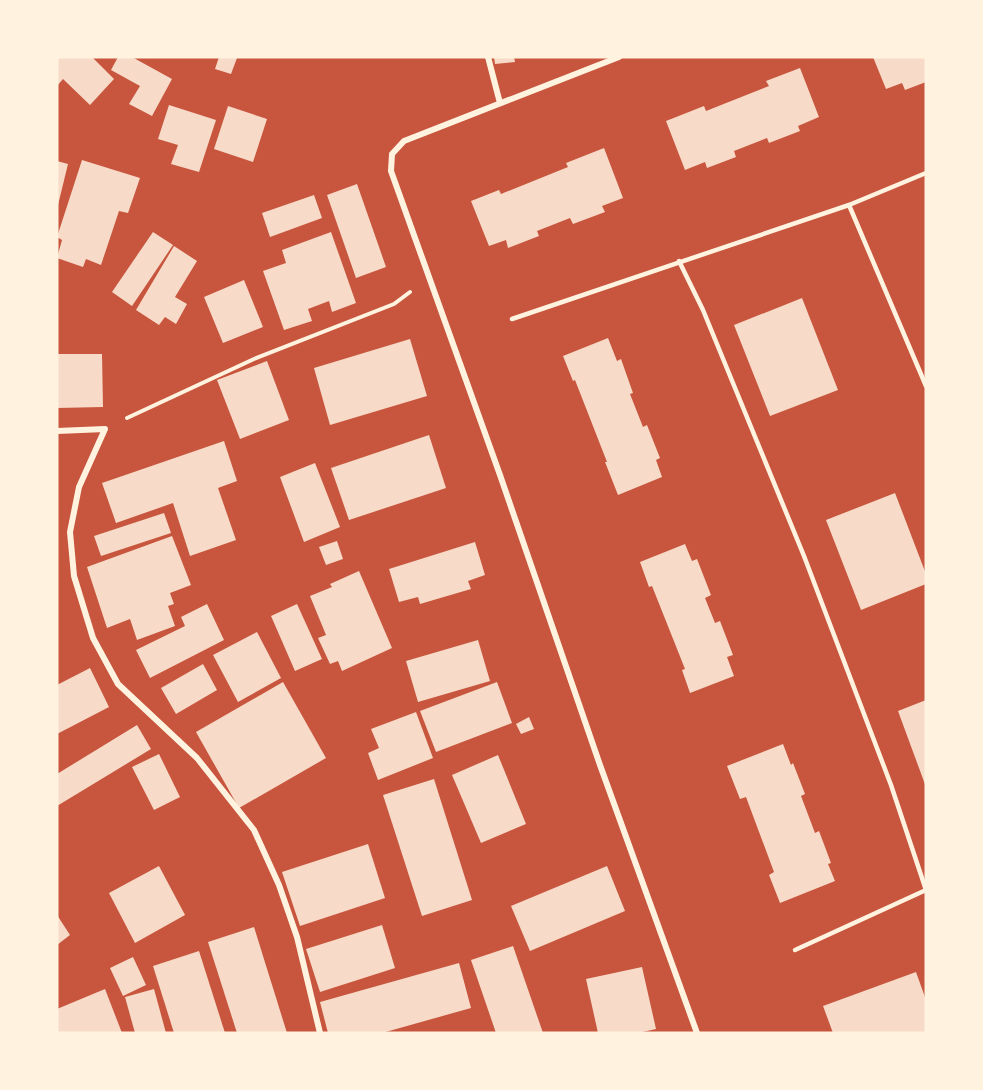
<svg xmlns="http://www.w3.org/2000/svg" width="983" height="1090" font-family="Figtree,sans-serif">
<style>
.building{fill:#f7dbc8}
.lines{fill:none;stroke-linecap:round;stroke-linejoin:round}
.path{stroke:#fff3e0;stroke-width:4}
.service{stroke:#fff3e0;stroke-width:4.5}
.minor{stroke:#fff3e0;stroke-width:6}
</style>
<rect width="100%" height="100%" fill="#c8553d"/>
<g class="building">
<polygon points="57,57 92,57 114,79 90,105 63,79 57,86"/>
<polygon points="118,57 132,57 172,79 152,116 129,104 140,86 111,70"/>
<polygon points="219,57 237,58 231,74 215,69"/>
<polygon points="494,57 514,57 515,62 495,64"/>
<polygon points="873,57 926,57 926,82 905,90 902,83 886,89"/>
<polygon points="800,68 819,117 798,126 800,131 769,143 767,138 734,151 736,157 707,168 705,162 685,170 666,121 704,106 706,111 769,86 766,81"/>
<polygon points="169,105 216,120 199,172 171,164 178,145 158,139"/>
<polygon points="228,106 267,119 253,162 214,149"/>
<polygon points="604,148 623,198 602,206 605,212 573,224 570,218 537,231 539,236 508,248 506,240 489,246 471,201 499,190 501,194 568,167 566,163"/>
<polygon points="82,160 140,178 128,213 119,211 101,265 86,259 83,267 57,258 62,240 57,237"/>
<polygon points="57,161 68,164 58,205 57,205"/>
<polygon points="357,184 386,267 356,278 327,195"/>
<polygon points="314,195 322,218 270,237 262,213"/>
<polygon points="153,232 173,245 132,306 112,292"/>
<polygon points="331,232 356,303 332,312 329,301 308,309 312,321 284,330 263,271 286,263 282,250"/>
<polygon points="174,246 197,261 175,297 187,304 176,324 165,317 159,325 136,310"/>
<polygon points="244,280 263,327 223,343 204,297"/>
<polygon points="802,298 838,390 770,416 734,325"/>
<polygon points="608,338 617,361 621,359 633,393 630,394 643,427 647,425 660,458 656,460 662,477 618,495 605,462 607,462 575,380 573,381 563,356"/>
<polygon points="410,339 427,396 330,425 314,368"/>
<polygon points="57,354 102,354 103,407 57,408"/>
<polygon points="267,361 289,420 240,439 217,380"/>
<polygon points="429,435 446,488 349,520 331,468"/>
<polygon points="224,441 237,481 218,488 236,540 190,556 173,503 116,523 102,483"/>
<polygon points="315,463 340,527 304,542 280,477"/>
<polygon points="895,493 926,574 926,584 861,610 826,520"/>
<polygon points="164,513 171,533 101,556 94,536"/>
<polygon points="172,536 191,585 170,593 174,604 168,606 175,626 137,640 130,619 107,628 87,567"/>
<polygon points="337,541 343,559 326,565 319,547"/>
<polygon points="475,542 485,575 468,581 471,589 420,604 418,597 399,602 389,569"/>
<polygon points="685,544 692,561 697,559 711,595 705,598 715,623 720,621 733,655 727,657 734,676 690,693 682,670 685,669 652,586 649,587 640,562"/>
<polygon points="359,571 392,648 342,671 338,661 330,664 318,638 326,635 310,596 332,587 330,584"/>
<polygon points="207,604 224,640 150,678 136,650 185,626 181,617"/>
<polygon points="297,604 322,659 295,671 271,616"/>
<polygon points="257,632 281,678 238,702 213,655"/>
<polygon points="478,640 490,681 418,702 406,661"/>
<polygon points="203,664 217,690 176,714 161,688"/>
<polygon points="90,668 109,707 57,734 57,685"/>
<polygon points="283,682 326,758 239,808 196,732"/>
<polygon points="497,682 512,723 436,752 420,711"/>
<polygon points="926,700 926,787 898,711"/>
<polygon points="416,712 433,758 378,780 368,753 379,748 371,729"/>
<polygon points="529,717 534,729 521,734 516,724"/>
<polygon points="137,725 151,749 57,806 57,774"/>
<polygon points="783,744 791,765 793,763 805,794 801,796 815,833 819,831 831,863 828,864 835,881 780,903 769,875 774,872 746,797 740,799 727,766"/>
<polygon points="159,754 180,797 154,810 132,767"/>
<polygon points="498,755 526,824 481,843 452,775"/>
<polygon points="434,779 472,900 422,916 383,795"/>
<polygon points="368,844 385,898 300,926 282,872"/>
<polygon points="159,866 185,915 135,943 109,893"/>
<polygon points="607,866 625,911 530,951 511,906"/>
<polygon points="57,915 70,935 57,945"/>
<polygon points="382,925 395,968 320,992 306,949"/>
<polygon points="254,927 287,1033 237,1033 208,942"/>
<polygon points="513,946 543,1033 496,1033 471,960"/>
<polygon points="199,951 225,1033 174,1033 153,966"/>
<polygon points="133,957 146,985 123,996 110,968"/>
<polygon points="459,963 471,1008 382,1033 328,1033 320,1002"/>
<polygon points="642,967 656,1029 638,1033 598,1033 586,979"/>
<polygon points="916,972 926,1000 926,1033 833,1033 823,1006"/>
<polygon points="105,989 122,1033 57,1033 57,1009"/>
<polygon points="154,989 166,1033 135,1033 125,997"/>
</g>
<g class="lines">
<polyline class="path" points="127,418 254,359 394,304 410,292"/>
<g class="service">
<polyline points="849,205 926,386"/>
<polyline points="679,261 703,310 804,556 891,785 926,890"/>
<polyline points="512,319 849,205 926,173"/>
<polyline points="795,950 926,890"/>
</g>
<g class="minor">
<polyline points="488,57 500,103"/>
<polyline points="619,57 404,141 392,154 391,171 500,475 600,765 697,1033"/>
<polyline points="57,431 105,429 79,487 70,532 74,576 93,638 118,684 197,758 254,830 279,885 297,937 320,1033"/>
</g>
</g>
<rect width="983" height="1090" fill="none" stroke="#fff3e0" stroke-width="117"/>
</svg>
